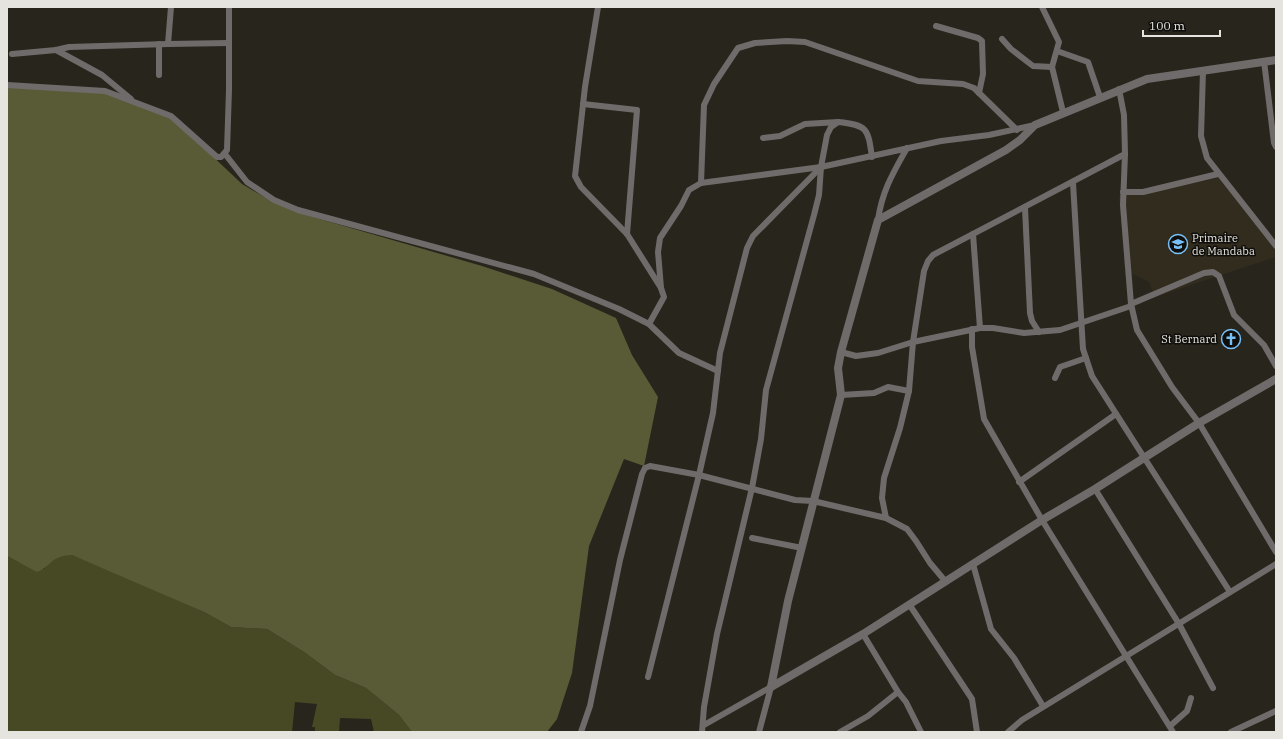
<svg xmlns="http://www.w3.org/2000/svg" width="1283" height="739" font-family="'IBM Plex Serif',serif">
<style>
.built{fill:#322c1e}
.green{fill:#474925}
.forest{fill:#595b36}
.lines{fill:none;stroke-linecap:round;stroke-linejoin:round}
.minor{stroke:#706b6b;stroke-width:6}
.tertiary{stroke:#706b6b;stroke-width:8}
.labels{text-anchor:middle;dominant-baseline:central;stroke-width:3;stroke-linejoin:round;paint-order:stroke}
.poi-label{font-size:11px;fill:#e6e4df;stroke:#0f0e0b;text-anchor:start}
</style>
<rect width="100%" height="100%" fill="#28251d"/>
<polygon class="built" points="1222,177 1276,248 1276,257 1155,297 1149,282 1125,270 1119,195 1147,193"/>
<polygon class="green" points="63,555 72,555 113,571 204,612 231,627 267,629 304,652 335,675 366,688 399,715 412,732 374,732 371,719 340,718 339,732 315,732 315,727 312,727 317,704 295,702 292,732 7,732 7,556 18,562 44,569 52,560"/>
<path class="forest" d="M7 85 106 90 171 117 242 184 271 201 306 215 482 266 552 289 616 318 632 355 658 397 644 466 624 459 589 546 572 673 557 719 547 732H412L399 715 366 688 335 675 304 652 267 629 231 627 204 612 72 555C49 556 53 566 37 572L7 556Z"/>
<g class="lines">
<g class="minor">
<polyline points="171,7 168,44 229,43"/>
<polyline points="598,7 585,87 575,176 581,187 627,234 661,288 664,297 649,324"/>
<polyline points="1042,7 1059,42 1052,67 1063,112"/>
<polyline points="936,26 978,38 982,41 983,74 979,93"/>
<polyline points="1002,39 1011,49 1033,66 1052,67"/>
<polyline points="56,50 102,75 131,99"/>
<polyline points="1057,51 1088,62 1100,97"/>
<polyline points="12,54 56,50 69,47 168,44"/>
<polyline points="1264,61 1274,143 1276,147"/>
<polyline points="1203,71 1201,136 1207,158 1276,246"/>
<polyline points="159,75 159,44"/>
<polyline points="7,85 105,91 171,116 217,157 221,157 227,150 229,90 229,7"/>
<polyline points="1119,89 1124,115 1125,154 1123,205 1131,304 1137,330 1172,387 1199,423 1276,552"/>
<polyline points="583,104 637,110 627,234"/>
<polyline points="763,138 780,136 805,124 838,122"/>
<polyline points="225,154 247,182 274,200 298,210 534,274 619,309 649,324 679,353 718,371"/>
<polyline points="701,183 704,105 714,84 738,48 755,43 787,41 805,42 918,81 963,84 974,88 1017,130"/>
<polyline points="1073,183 1083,349 1092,376 1230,592"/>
<polyline points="1123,192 1143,192 1218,174"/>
<polyline points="1025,208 1030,313 1032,321 1039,332"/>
<path d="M878 220C882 191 893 173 907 148"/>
<polyline points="973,234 980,328"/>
<polyline points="661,288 658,252 660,238 681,206 689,190 701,183 821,167 941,141 989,135 1035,125"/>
<polyline points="1131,304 1204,273 1213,272 1219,276 1234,315 1264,345 1276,366"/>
<polyline points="972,329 972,347 984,419 1042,520 1173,732"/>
<polyline points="841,352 856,356 878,353 913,342 980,328 993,328 1024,333 1060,330 1131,306"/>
<polyline points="1055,378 1060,367 1086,358"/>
<polyline points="841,395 874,393 888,387 909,391"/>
<polyline points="1019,482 1116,414"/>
<polyline points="1095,489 1179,624 1213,688"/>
<polyline points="886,518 882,498 884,478 900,428 909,391 913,342 924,271 928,261 933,255 1125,154"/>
<polyline points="752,538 802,548"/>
<polyline points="973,564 991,629 1014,658 1043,706"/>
<polyline points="909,604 972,699 977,732"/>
<polyline points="863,634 898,692 906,702 921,732"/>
<polyline points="648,677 699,475 713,413 720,353 747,248 753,236 821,167"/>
<polyline points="704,725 771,687"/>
<polyline points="1170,726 1187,711 1191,698"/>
<polyline points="581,732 590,706 620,560 642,474 645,468 650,466 699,475 795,500 813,501 886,518 907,529 916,541 930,563 946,582"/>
<path d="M702 732 704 707 717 634 752 488 761 439 766 390 814 215 819 195 821 167 827 135 831 127 838 122C868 125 868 129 872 157"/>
<polyline points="759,732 771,687"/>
<polyline points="840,732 868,716 898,692"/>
<polyline points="1008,732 1022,720 1276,564"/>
<polyline points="1231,732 1276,711"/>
</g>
<g class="tertiary">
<polyline points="771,687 788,601 841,395 838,368 841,352 878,220 1006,150 1020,140 1035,125 1147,79 1276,60"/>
<polyline points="771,687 863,634 1042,520 1095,489 1199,423 1276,379"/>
</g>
</g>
<defs>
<symbol id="school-ring" viewBox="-11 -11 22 22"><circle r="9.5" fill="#0f0e0b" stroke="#77bff7" stroke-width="1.5"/><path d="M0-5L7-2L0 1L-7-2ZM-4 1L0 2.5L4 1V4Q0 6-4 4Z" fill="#77bff7"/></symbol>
<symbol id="church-ring" viewBox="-11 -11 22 22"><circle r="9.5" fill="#0f0e0b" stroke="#77bff7" stroke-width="1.5"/><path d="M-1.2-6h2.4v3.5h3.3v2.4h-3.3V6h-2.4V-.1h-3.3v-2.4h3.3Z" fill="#77bff7"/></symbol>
</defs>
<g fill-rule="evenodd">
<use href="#school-ring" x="1167" y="233" width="22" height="22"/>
<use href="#church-ring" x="1220" y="328" width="22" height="22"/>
</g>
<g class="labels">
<g class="poi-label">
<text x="1192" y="238">Primaire<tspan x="1192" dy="13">de Mandaba</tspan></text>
<text x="1217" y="339" text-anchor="end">St Bernard</text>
</g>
</g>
<rect width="1283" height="739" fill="none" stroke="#e6e4df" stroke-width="16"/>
<path d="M1143 30v6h77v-6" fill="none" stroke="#e6e4df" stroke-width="2"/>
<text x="1149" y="30" font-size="12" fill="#e6e4df" stroke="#0f0e0b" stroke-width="3" paint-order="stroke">100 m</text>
</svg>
